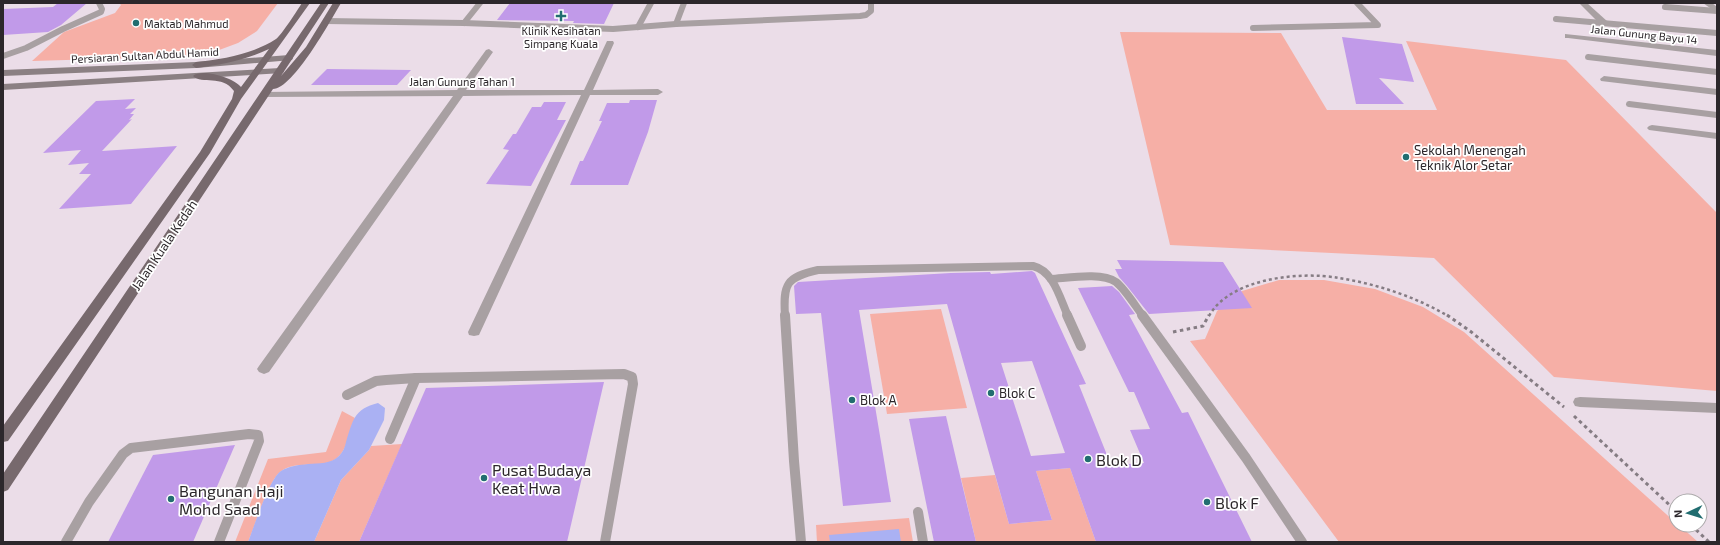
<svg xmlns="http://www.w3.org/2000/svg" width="1720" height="545" font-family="'Exo 2',sans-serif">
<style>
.green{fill:#f6afa6}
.water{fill:#aab1f3}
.building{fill:#c19ae9;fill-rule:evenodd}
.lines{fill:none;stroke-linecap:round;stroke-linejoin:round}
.path-far1{stroke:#857c83;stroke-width:2.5;stroke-dasharray:3 3;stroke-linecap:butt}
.path{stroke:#857c83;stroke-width:3;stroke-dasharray:3.5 3.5;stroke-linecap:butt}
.lane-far2{stroke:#a8a0a2;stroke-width:6}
.lane-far1{stroke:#a8a0a2;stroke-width:8}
.lane{stroke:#a8a0a2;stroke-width:10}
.street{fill:#a8a0a2;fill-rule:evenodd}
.secondary{fill:#8b8083;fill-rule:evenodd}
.primary{fill:#77696d;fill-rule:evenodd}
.poi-dot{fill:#216d70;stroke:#fff;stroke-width:1.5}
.labels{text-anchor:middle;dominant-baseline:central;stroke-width:3.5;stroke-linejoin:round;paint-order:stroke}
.far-poi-label{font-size:11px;fill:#2c272b;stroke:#fff;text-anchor:start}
.far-street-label{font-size:11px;fill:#2c272b;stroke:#fff}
.poi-label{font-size:13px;fill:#2c272b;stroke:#fff;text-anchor:start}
.street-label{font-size:13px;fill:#2c272b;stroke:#fff}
.near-poi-label{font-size:16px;fill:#2c272b;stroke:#fff;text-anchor:start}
</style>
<rect width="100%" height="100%" fill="#ebdde8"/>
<g class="green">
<polygon points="119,3 278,3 257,31 238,43 203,56 32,61 64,32 115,13 121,5"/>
<polygon points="1120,32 1281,33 1327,110 1437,110 1406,41 1566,60 1717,213 1717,391 1554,377 1434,258 1170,245"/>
<polygon points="1279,280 1324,280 1375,289 1423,307 1464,332 1676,523 1676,525 1679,525 1698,542 1339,542 1190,341 1205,339 1217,311 1242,291"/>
<polygon points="941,309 967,408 887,414 870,314"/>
<path d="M342 411 355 418C349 429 349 445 340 455 326 472 296 458 280 472 268 482 255 526 248 542H235L268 459 326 452Z"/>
<polygon points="402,444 359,542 314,542 341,480 369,450 371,446"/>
<polygon points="1070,468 1096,542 976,542 961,478 995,475 1009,524 1052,520 1036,471"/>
<polygon points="909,518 913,542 817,542 816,525"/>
</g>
<g class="water">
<path d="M378 403 385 408 384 420 369 450 341 480 314 542H248C254 527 269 479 281 471 289 466 299 465 308 464 319 463 331 464 339 456 343 452 345 447 346 442 353 420 354 409 378 403Z"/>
<polygon points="899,529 901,542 830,542 829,535"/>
</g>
<g class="building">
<polygon points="58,3 87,3 61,25 48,32 3,35 3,9 53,7"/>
<polygon points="510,3 614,3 604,24 573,23 574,21 497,20"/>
<polygon points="1342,37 1402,44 1414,82 1379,78 1404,104 1356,104"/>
<polygon points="327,69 411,70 397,85 311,85"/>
<polygon points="135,99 125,109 136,108 130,114 134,114 129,120 132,119 102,151 177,146 131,204 59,209 91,174 79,174 89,163 68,165 81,150 43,153 96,101"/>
<polygon points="630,100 657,100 648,132 628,185 570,185 580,161 583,161 602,121 599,121 607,103 629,103"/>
<polygon points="544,102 566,102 557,120 566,120 531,186 486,184 509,150 503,149 513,134 516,134 532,107 541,107"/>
<polygon points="1117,260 1223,262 1252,308 1149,314 1127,286 1119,277 1115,269 1122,269"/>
<path d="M1032 271 1035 273 1086 384 1079 385 1111 465 1144 463 1130 430 1150 429 1134 392H1129L1078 288 1112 286 1119 292 1135 314 1129 315 1182 413 1188 412 1252 542H1096L1070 468 1036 471 1052 520 1009 524 947 304 859 310 891 502 843 506 821 313 796 314 794 286 798 282 951 273 990 272 991 274ZM1032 361 1065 453 1031 456 1001 363Z"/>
<polygon points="604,382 567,542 359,542 426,388"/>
<polygon points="946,416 957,463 976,542 934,542 909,419"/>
<polygon points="235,445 193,542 108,542 153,455"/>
</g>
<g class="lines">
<path class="path-far1" d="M1209 316C1230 278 1300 271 1339 278 1377 284 1416 297 1448 316"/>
<g class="path">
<polyline points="1447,315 1470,331 1564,407"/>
<polyline points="1173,332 1203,326 1209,315"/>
<polyline points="1574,416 1676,511"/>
<polyline points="1691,525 1709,542"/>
</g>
<g class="lane-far2">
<polyline points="1665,7 1717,11"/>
<polyline points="1556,19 1717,33"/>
<polyline points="326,21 464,23 613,29 676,24 860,16 866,15 871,11 871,3"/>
<polyline points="464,23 480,3"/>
<polyline points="676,24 684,3"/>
<polyline points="638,27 651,3"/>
<polyline points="1253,28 1378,25 1357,3"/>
<polyline points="3,56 26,48 63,29 101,12 102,9 99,3"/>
<polyline points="1588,57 1717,72"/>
<polyline points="1629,104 1717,115"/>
</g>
<g class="lane-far1">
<path d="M1051 279C1068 278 1102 272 1116 282 1125 289 1136 307 1143 316"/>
<path d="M785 316C783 284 786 277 818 270L1033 266C1054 271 1060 299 1068 316"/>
</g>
<g class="lane">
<polyline points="785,315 794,461 801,542"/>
<polyline points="1067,315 1081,346"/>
<polyline points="1142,315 1246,458 1302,542"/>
<polyline points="347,395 376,381 386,380 416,378 624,374 632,377 633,384 605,542"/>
<polyline points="390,439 416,378"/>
<polyline points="918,512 923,542"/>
<polyline points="66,542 89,502 123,454 131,448 249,434 258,435 259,441 219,542"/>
</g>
<g class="street">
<polygon points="1579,3 1587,3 1608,22 1608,26 1602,26"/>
<polygon points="1703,3 1712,3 1717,7 1717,13"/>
<polygon points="1565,34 1717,50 1717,56 1568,38 1565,38"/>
<polygon points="607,41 613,41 614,43 593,90 658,89 663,92 658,95 590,95 479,335 474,336 469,335 468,332 581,95 463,96 269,372 264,374 259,372 257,369 259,366 453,96 265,97 262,96 260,94 262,92 457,90 486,50 489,49 493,52 466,90 584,90"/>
<polygon points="1604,76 1717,89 1717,95 1601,81 1600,79"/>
<polygon points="1652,125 1717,133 1717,139 1649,130 1647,128 1649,126"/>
<polygon points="1580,397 1717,403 1717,413 1580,407 1575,406 1573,402 1575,398"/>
</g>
<g class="secondary">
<polygon points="289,55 293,58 292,60 196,68 3,76 3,70 196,62"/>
<polygon points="280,68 283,69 284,71 283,73 3,90 3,84"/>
</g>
<g class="primary">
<path d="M302 3H310L241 99 210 153 8 441 3 442V426L200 152 232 99 234 91C222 74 202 85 193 76 202 68 234 78 241 87L269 49C246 60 221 65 196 68L192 65 196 62C223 59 253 54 276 39 281 36 298 9 302 3Z"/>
<path d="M321 3H329L281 76 306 47 333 3H341C331 20 293 89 273 89L8 490 3 492V474Z"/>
</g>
</g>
<g class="poi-dot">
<path d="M559 10h4v4h4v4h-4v4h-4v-4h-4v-4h4z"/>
<circle cx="136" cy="23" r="4"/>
<circle cx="1406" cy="157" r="4"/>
<circle cx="991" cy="393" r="4"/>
<circle cx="852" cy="400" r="4"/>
<circle cx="1088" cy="459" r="4"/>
<circle cx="484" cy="478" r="4"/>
<circle cx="171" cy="499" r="4"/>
<circle cx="1207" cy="502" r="4"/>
</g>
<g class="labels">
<g class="far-poi-label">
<text x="144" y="23">Maktab Mahmud</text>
<text x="561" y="30" text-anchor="middle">Klinik Kesihatan<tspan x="561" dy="13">Simpang Kuala</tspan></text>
</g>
<g class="far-street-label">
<text transform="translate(1644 34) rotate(6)">Jalan Gunung Bayu 14</text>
<text transform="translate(145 55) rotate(-3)">Persiaran Sultan Abdul Hamid</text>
<text x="462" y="81">Jalan Gunung Tahan 1</text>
</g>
<g class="poi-label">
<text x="1414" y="150">Sekolah Menengah<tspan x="1414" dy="15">Teknik Alor Setar</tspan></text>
<text x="999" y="393">Blok C</text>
<text x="860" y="400">Blok A</text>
</g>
<g class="street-label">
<text transform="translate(164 245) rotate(-56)">Jalan Kuala Kedah</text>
</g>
<g class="near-poi-label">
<text x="1096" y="459">Blok D</text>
<text x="492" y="469">Pusat Budaya<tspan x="492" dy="18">Keat Hwa</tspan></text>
<text x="179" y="490">Bangunan Haji<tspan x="179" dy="18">Mohd Saad</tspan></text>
<text x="1215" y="502">Blok F</text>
</g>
</g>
<rect width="1720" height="545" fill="none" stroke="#2c272b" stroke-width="8"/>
<g transform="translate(1688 513) rotate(266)"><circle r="19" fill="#ffffff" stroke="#aba9aa"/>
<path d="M0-3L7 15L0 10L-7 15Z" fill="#216d70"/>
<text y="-6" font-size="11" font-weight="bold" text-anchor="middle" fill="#2c272b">N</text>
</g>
</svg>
